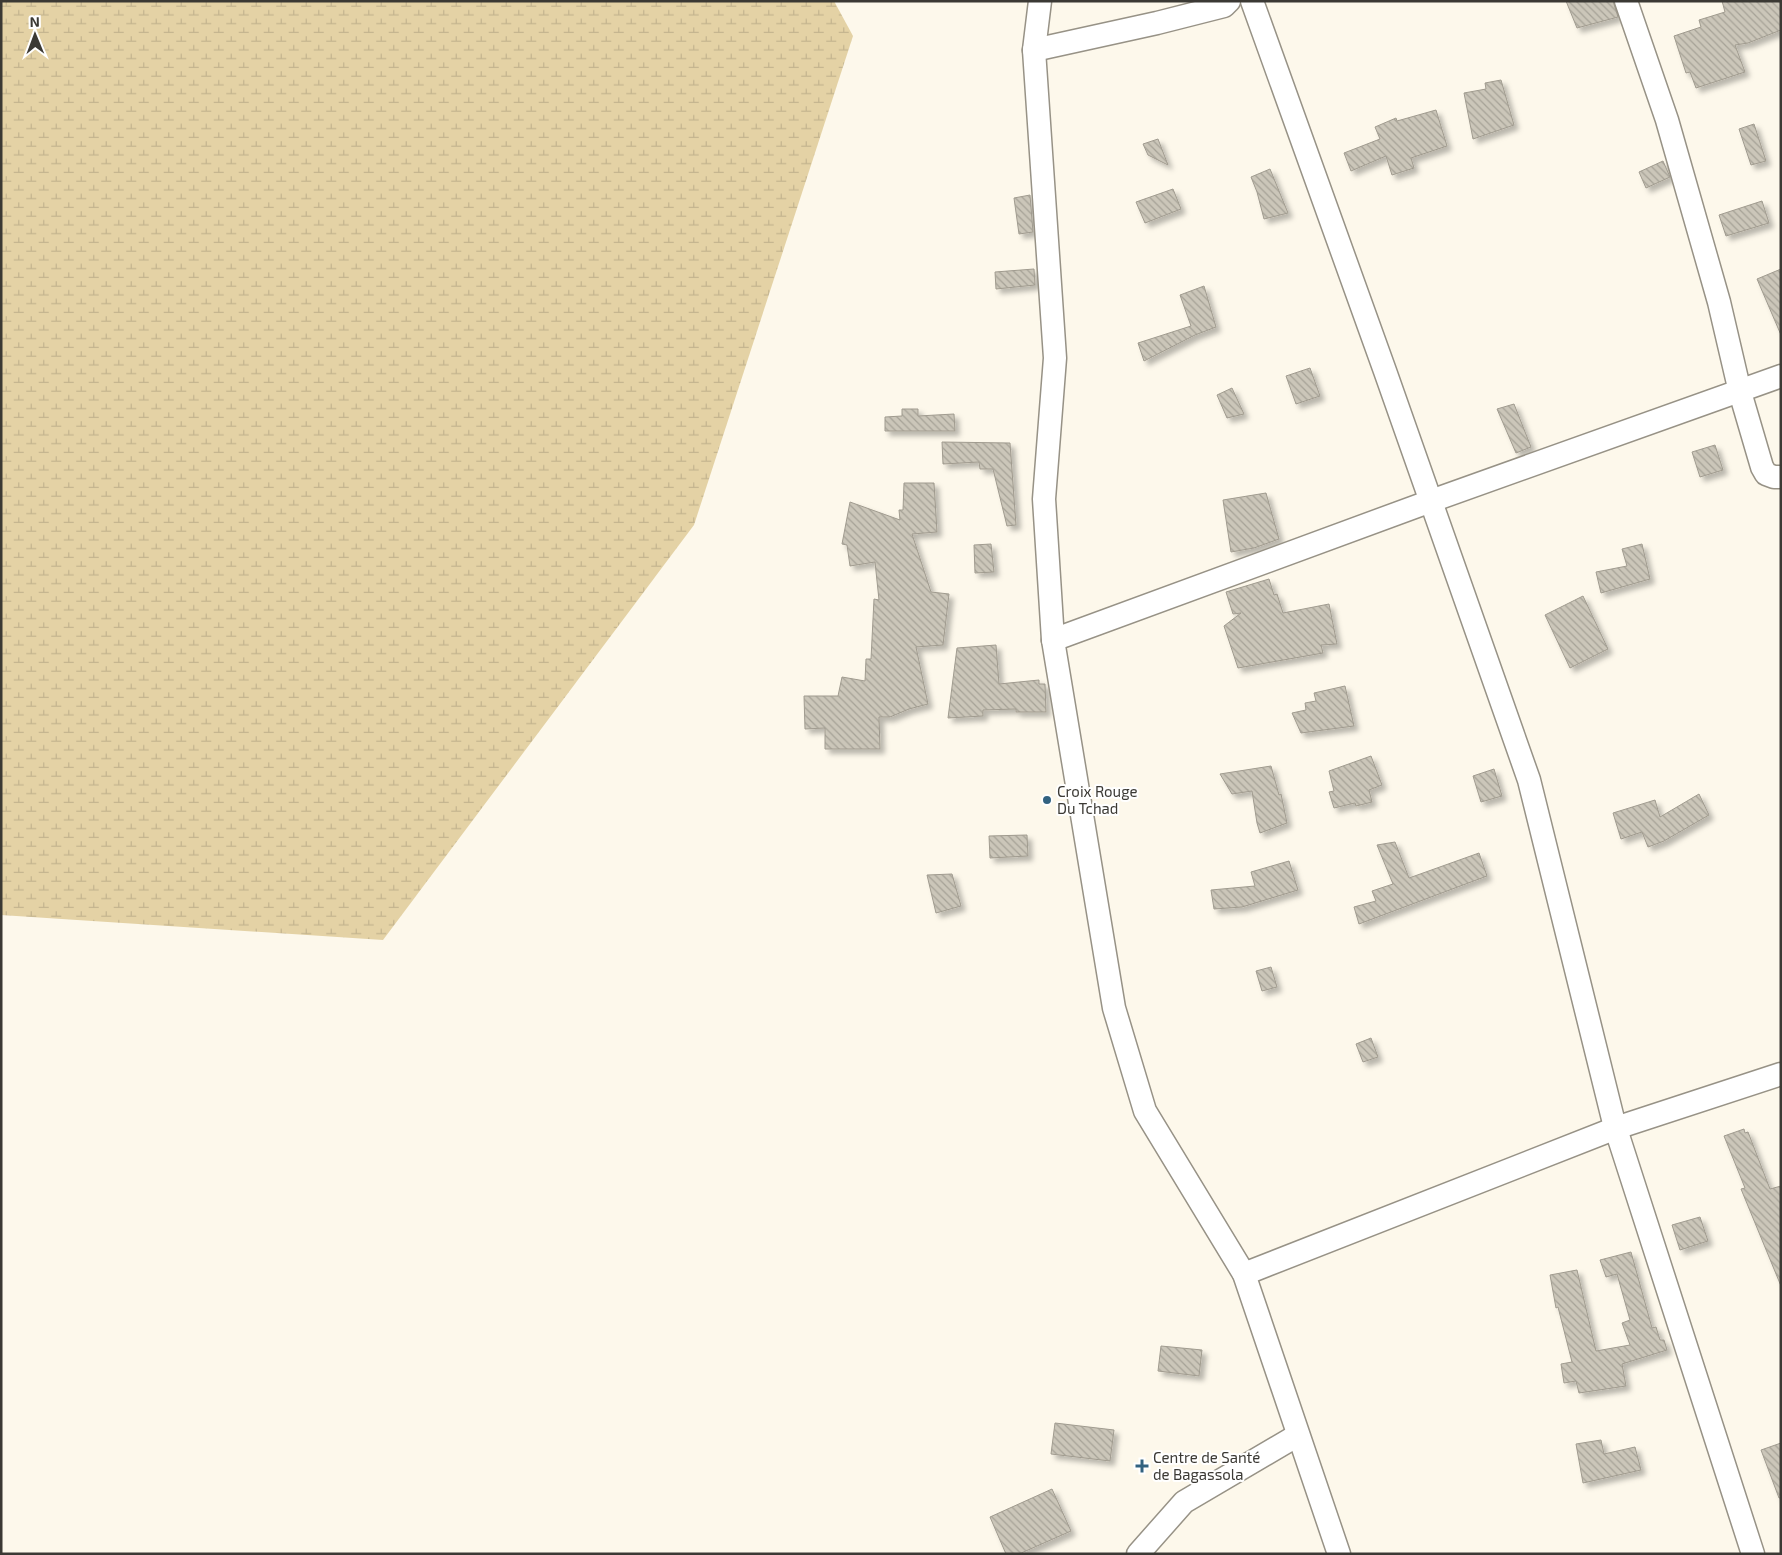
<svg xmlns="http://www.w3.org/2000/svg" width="1782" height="1555" font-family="'Exo 2',sans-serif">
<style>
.wetland{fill:url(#wetland-marsh)}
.building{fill:url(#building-back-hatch);stroke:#a09b8f;filter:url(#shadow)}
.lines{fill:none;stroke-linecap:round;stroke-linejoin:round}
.minor-casing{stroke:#979286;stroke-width:25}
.minor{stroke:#fff;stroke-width:22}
.poi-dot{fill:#326280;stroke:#fff;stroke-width:2}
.labels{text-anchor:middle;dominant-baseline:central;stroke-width:4;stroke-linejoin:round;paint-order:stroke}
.poi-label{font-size:15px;fill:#3b3934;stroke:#fff;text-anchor:start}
</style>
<defs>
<pattern id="wetland-marsh" width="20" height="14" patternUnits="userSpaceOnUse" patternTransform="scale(1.25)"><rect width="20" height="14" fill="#e4d2a5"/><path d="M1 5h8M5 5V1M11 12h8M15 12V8" fill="none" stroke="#c4b58f"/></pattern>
<pattern id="building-back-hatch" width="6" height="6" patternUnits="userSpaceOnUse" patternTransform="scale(1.25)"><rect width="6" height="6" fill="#cbc6b9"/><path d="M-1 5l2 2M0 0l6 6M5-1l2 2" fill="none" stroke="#a6a297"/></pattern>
<filter id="shadow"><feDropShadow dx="4.5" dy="4.5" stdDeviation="2.5" flood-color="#0004"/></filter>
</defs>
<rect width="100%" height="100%" fill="#fdf8eb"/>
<polygon class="wetland" points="1,1 834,1 853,36 694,525 383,940 1,915"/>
<g class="building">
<polygon points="1566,1 1613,1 1618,17 1577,28"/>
<polygon points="1722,1 1781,1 1781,30 1748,43 1735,45 1745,72 1696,88 1690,72 1686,73 1674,36 1701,27 1699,20 1725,12"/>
<polygon points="1501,80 1514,125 1473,139 1464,93 1486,89 1485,83"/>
<polygon points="1436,110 1447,146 1411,158 1414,168 1392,175 1386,156 1351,171 1344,153 1380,139 1375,127 1396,118 1397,121"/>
<polygon points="1754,124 1766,161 1751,165 1739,129"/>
<polygon points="1158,139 1168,165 1148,155 1143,144"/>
<polygon points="1663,161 1670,177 1646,188 1639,172"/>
<polygon points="1270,169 1288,213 1264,219 1257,192 1251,177"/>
<polygon points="1173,189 1181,209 1145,223 1136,202"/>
<polygon points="1030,195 1033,232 1019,234 1014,198"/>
<polygon points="1762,201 1769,223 1726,236 1719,215"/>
<polygon points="1034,269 1035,285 996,289 995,272"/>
<polygon points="1781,269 1781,335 1757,279"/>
<polygon points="1204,286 1216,327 1195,335 1144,361 1138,343 1191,326 1180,295"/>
<polygon points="1310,368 1320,396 1296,404 1286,376"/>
<polygon points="1232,388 1244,414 1227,418 1217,395"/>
<polygon points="1514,404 1531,447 1516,453 1497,409"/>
<polygon points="902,409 918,409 918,416 954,414 955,431 885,431 885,417 902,416"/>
<polygon points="942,442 1010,443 1016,525 1007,526 993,469 980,469 979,462 943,464"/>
<polygon points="1715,445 1723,470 1700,477 1692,452"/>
<polygon points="904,483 934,483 937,532 912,534 931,592 949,594 943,645 916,647 928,704 909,709 890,717 879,717 880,749 825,749 825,728 805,729 804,696 838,696 842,677 865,681 866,659 871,659 874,599 879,600 875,562 850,566 847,545 842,544 850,502 900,520 899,510 903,510"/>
<polygon points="1266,493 1279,539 1254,548 1231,552 1223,500"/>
<polygon points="991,544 994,572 975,573 974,545"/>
<polygon points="1642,544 1650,579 1601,593 1596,572 1627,566 1622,549"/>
<polygon points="1269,579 1274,595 1277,594 1283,613 1329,604 1337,644 1321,645 1323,653 1238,668 1224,626 1241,613 1233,614 1226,592"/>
<polygon points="1583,596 1608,649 1570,668 1545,615"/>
<polygon points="996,645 999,684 1039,680 1039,684 1045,684 1046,712 1016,712 1016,709 983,710 983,716 948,718 957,648"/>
<polygon points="1345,686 1354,726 1301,733 1292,713 1306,710 1305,703 1316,701 1314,693"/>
<polygon points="1371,756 1382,785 1369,790 1372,802 1356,806 1355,803 1334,808 1329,792 1334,791 1329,771"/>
<polygon points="1271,766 1279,795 1281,794 1287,823 1260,833 1257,823 1252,791 1232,794 1220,774"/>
<polygon points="1494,769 1502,796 1481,802 1473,776"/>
<polygon points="1699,794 1709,815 1664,841 1648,847 1642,832 1621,839 1613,813 1655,800 1660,817"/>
<polygon points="1027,835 1028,856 990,858 989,836"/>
<polygon points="1395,842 1409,878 1479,853 1487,876 1359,924 1354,907 1376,901 1372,891 1393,884 1377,845"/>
<polygon points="1289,861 1298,890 1242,907 1214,909 1211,890 1255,886 1251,872"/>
<polygon points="952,874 961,906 936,913 927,875"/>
<polygon points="1271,967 1277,987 1262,991 1256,971"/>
<polygon points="1371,1038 1378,1057 1363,1062 1356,1044"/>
<polygon points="1744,1129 1745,1133 1748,1132 1770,1189 1781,1186 1781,1286 1741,1189 1745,1188 1724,1136"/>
<polygon points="1700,1217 1708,1241 1680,1250 1672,1225"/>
<polygon points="1631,1252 1652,1328 1656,1327 1660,1340 1664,1340 1667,1350 1622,1364 1626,1386 1579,1393 1576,1381 1564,1383 1561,1364 1572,1362 1558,1307 1556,1308 1550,1275 1577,1270 1596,1351 1630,1345 1622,1323 1630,1320 1617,1274 1606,1277 1600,1260"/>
<polygon points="1161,1346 1202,1350 1199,1376 1158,1371"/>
<polygon points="1055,1423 1114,1430 1110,1461 1051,1454"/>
<polygon points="1601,1440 1604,1454 1635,1447 1641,1470 1583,1483 1576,1444"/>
<polygon points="1781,1443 1781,1498 1779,1498 1761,1450"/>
<polygon points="1052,1489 1071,1531 1019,1554 1006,1554 990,1517"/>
</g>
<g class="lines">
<defs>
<g id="minor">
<polyline points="1040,1 1034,50 1055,358 1044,499 1053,640 1114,1008 1145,1111 1244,1274 1339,1554"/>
<polyline points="1252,1 1385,371 1529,780 1614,1123 1753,1554"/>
<polyline points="1626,1 1667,120 1719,302 1740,392 1762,467 1766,474 1774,477 1781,477"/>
<polyline points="1034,50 1157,23 1224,6 1229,1"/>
<polyline points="1053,640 1431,501 1781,376"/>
<polyline points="1244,1274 1616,1128 1781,1074"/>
<polyline points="1138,1554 1184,1502 1298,1435"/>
</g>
</defs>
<use href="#minor" class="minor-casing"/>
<use href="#minor" class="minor"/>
</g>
<g class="poi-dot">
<circle cx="1047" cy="800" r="5"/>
<path d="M1139.5 1458.5h5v5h5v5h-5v5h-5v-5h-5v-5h5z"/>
</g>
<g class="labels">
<g class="poi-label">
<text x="1057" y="791">Croix Rouge<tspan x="1057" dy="17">Du Tchad</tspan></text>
<text x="1153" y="1457">Centre de Santé<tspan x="1153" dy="17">de Bagassola</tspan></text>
</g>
</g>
<rect width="1782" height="1555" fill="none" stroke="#3b3934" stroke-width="5"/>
<g transform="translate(35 35) rotate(359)" stroke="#ffffff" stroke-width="4" paint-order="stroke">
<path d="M0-4L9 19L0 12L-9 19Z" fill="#3b3934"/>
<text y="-8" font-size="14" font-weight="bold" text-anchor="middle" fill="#3b3934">N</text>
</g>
</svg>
